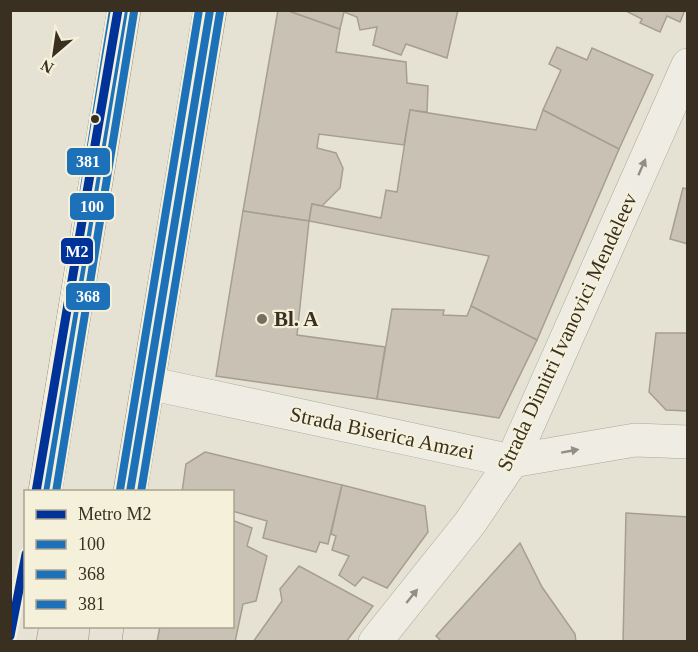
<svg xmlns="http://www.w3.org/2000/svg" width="698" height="652" font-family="Georgia,serif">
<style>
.building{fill:#c9c1b4;stroke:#a69e92;stroke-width:1.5}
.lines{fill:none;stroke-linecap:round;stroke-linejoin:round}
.minor-casing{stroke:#aba79b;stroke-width:34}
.major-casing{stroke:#908c82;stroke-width:34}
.minor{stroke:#eeece3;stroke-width:33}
.major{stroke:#e6e3d6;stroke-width:33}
.bus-1-casing{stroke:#f5f0da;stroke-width:12}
.bus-2-casing{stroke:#f5f0da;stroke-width:12}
.bus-3-casing{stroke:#f5f0da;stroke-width:12}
.bus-1{stroke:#1d71b8;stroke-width:8}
.bus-2{stroke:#1d71b8;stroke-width:8}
.bus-3{stroke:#1d71b8;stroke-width:8}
.metro-1-casing{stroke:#f5f0da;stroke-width:14}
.metro-1{stroke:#039;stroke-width:9}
.oneway{fill:#948e82}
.bus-dot{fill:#3a3022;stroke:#f5f0da;stroke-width:2}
.poi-dot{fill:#766e60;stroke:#f5f0da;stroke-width:2}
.labels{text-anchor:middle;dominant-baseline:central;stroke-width:4.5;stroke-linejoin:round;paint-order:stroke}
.poi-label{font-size:21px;font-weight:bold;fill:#3a3022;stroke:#f5f0da;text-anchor:start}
.street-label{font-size:21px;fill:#3a3022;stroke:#f5f0da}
.line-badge{stroke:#f5f0da;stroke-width:2}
.badge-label{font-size:16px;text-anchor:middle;font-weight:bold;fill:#fff}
</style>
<rect width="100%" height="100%" fill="#e5e2d3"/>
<g class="building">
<polygon points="278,10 286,10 340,29 336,52 406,62 407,83 428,86 427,112 410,110 404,145 319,134 317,148 336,153 343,168 340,188 322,206 312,204 309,221 243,211"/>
<polygon points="286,10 458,10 447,58 406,44 401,55 373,45 377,27 360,30 357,17 344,12 340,29"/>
<polygon points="624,10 685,10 680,22 667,16 660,32 640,23 642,19"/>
<polygon points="557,47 587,60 592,48 653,75 619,149 543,110 561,70 549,64"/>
<polygon points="410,110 536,130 543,110 619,149 537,340 471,306 489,256 309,221 312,204 381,218 386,190 397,192"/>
<polygon points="683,188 688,189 688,244 670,239"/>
<polygon points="243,211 309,221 297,335 385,347 377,399 216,376"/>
<polygon points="471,306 537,340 499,418 377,399 392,309 444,310 443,315 467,316"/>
<polygon points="656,333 688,333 688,411 666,410 649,392"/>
<polygon points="205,452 342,485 328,544 320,542 316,552 263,538 267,521 232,511 232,492 182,492 186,464"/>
<polygon points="342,485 425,506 428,532 387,588 363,577 355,586 339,575 349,556 332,550 336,536 331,534"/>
<polygon points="626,513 688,517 688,642 623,642"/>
<polygon points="232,520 252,528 247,546 267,556 256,601 243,604 235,642 157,642 160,626 232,626"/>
<polygon points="520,543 542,587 575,634 576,642 442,642 436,636"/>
<polygon points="299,566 373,606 346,642 253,642 282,601 280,589"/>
</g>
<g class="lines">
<defs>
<g id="minor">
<polyline points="148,383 512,461 635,440 688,442"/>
<polyline points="375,642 470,523 512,461 688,65"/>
</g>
<g id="major">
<polyline points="45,492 124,10"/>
<polyline points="130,492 210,10"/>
<polyline points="19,642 26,602"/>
<polyline points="105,642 107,626"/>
</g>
</defs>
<use href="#minor" class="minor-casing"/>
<use href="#major" class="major-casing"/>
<use href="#minor" class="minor"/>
<use href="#major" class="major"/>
<defs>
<g id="bus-1">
<polyline points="45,492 124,10"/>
<polyline points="130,492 210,10"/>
</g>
<g id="bus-2">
<polyline points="56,492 134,12"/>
<polyline points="141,492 220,12"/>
</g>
<g id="bus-3">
<polyline points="35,490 113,10"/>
<polyline points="120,490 199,10"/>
</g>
</defs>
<use href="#bus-1" class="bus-1-casing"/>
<use href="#bus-2" class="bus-2-casing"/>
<use href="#bus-3" class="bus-3-casing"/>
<use href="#bus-1" class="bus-1"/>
<use href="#bus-2" class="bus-2"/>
<use href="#bus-3" class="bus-3"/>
<defs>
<g id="metro-1">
<polyline points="36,492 118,10"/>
<polyline points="10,636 26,554"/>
</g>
</defs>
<use href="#metro-1" class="metro-1-casing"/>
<use href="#metro-1" class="metro-1"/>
</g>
<defs><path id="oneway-solid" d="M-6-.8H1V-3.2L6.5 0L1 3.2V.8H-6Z" transform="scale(1.5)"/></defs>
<g class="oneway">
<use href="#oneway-solid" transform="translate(642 167) rotate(-66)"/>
<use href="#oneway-solid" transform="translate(570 451) rotate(-10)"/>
<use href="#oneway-solid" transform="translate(412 596) rotate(-51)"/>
</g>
<circle class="bus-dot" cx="95" cy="119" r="5"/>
<circle class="poi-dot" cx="262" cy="319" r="6"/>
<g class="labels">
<g class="poi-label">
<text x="274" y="319">Bl. A</text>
</g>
<g class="street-label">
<text transform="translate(567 332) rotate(-65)">Strada Dimitri Ivanovici Mendeleev</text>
<text transform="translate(382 433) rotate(12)">Strada Biserica Amzei</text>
</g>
</g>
<g class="line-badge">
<rect x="66" y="147" width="45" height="29" rx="6" fill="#1d71b8"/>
<rect x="69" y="192" width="46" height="29" rx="6" fill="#1d71b8"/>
<rect x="60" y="237" width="34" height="28" rx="6" fill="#039"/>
<rect x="65" y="282" width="46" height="29" rx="6" fill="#1d71b8"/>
</g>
<g class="badge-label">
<text x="88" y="167">381</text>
<text x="92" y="212">100</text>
<text x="77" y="257">M2</text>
<text x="88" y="302">368</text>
</g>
<rect width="698" height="652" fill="none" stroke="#3a3022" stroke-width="24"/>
<rect x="24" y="490" width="210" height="138" fill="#f5f0da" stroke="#aaa390" stroke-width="1.5"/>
<rect x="36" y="510" width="30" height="9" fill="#003399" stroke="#aaa390" stroke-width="1.5"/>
<text x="78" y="520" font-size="18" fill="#3a3022">Metro M2</text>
<rect x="36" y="540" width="30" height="9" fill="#1d71b8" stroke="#aaa390" stroke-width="1.5"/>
<text x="78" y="550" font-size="18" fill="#3a3022">100</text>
<rect x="36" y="570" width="30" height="9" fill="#1d71b8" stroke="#aaa390" stroke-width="1.5"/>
<text x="78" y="580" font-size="18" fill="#3a3022">368</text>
<rect x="36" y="600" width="30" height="9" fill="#1d71b8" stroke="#aaa390" stroke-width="1.5"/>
<text x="78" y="610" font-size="18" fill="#3a3022">381</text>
<g transform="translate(54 54) rotate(209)" stroke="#f5f0da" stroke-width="4.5" paint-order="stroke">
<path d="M0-4.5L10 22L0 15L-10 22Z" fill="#3a3022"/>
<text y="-9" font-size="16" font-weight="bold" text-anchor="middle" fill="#3a3022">N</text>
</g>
</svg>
